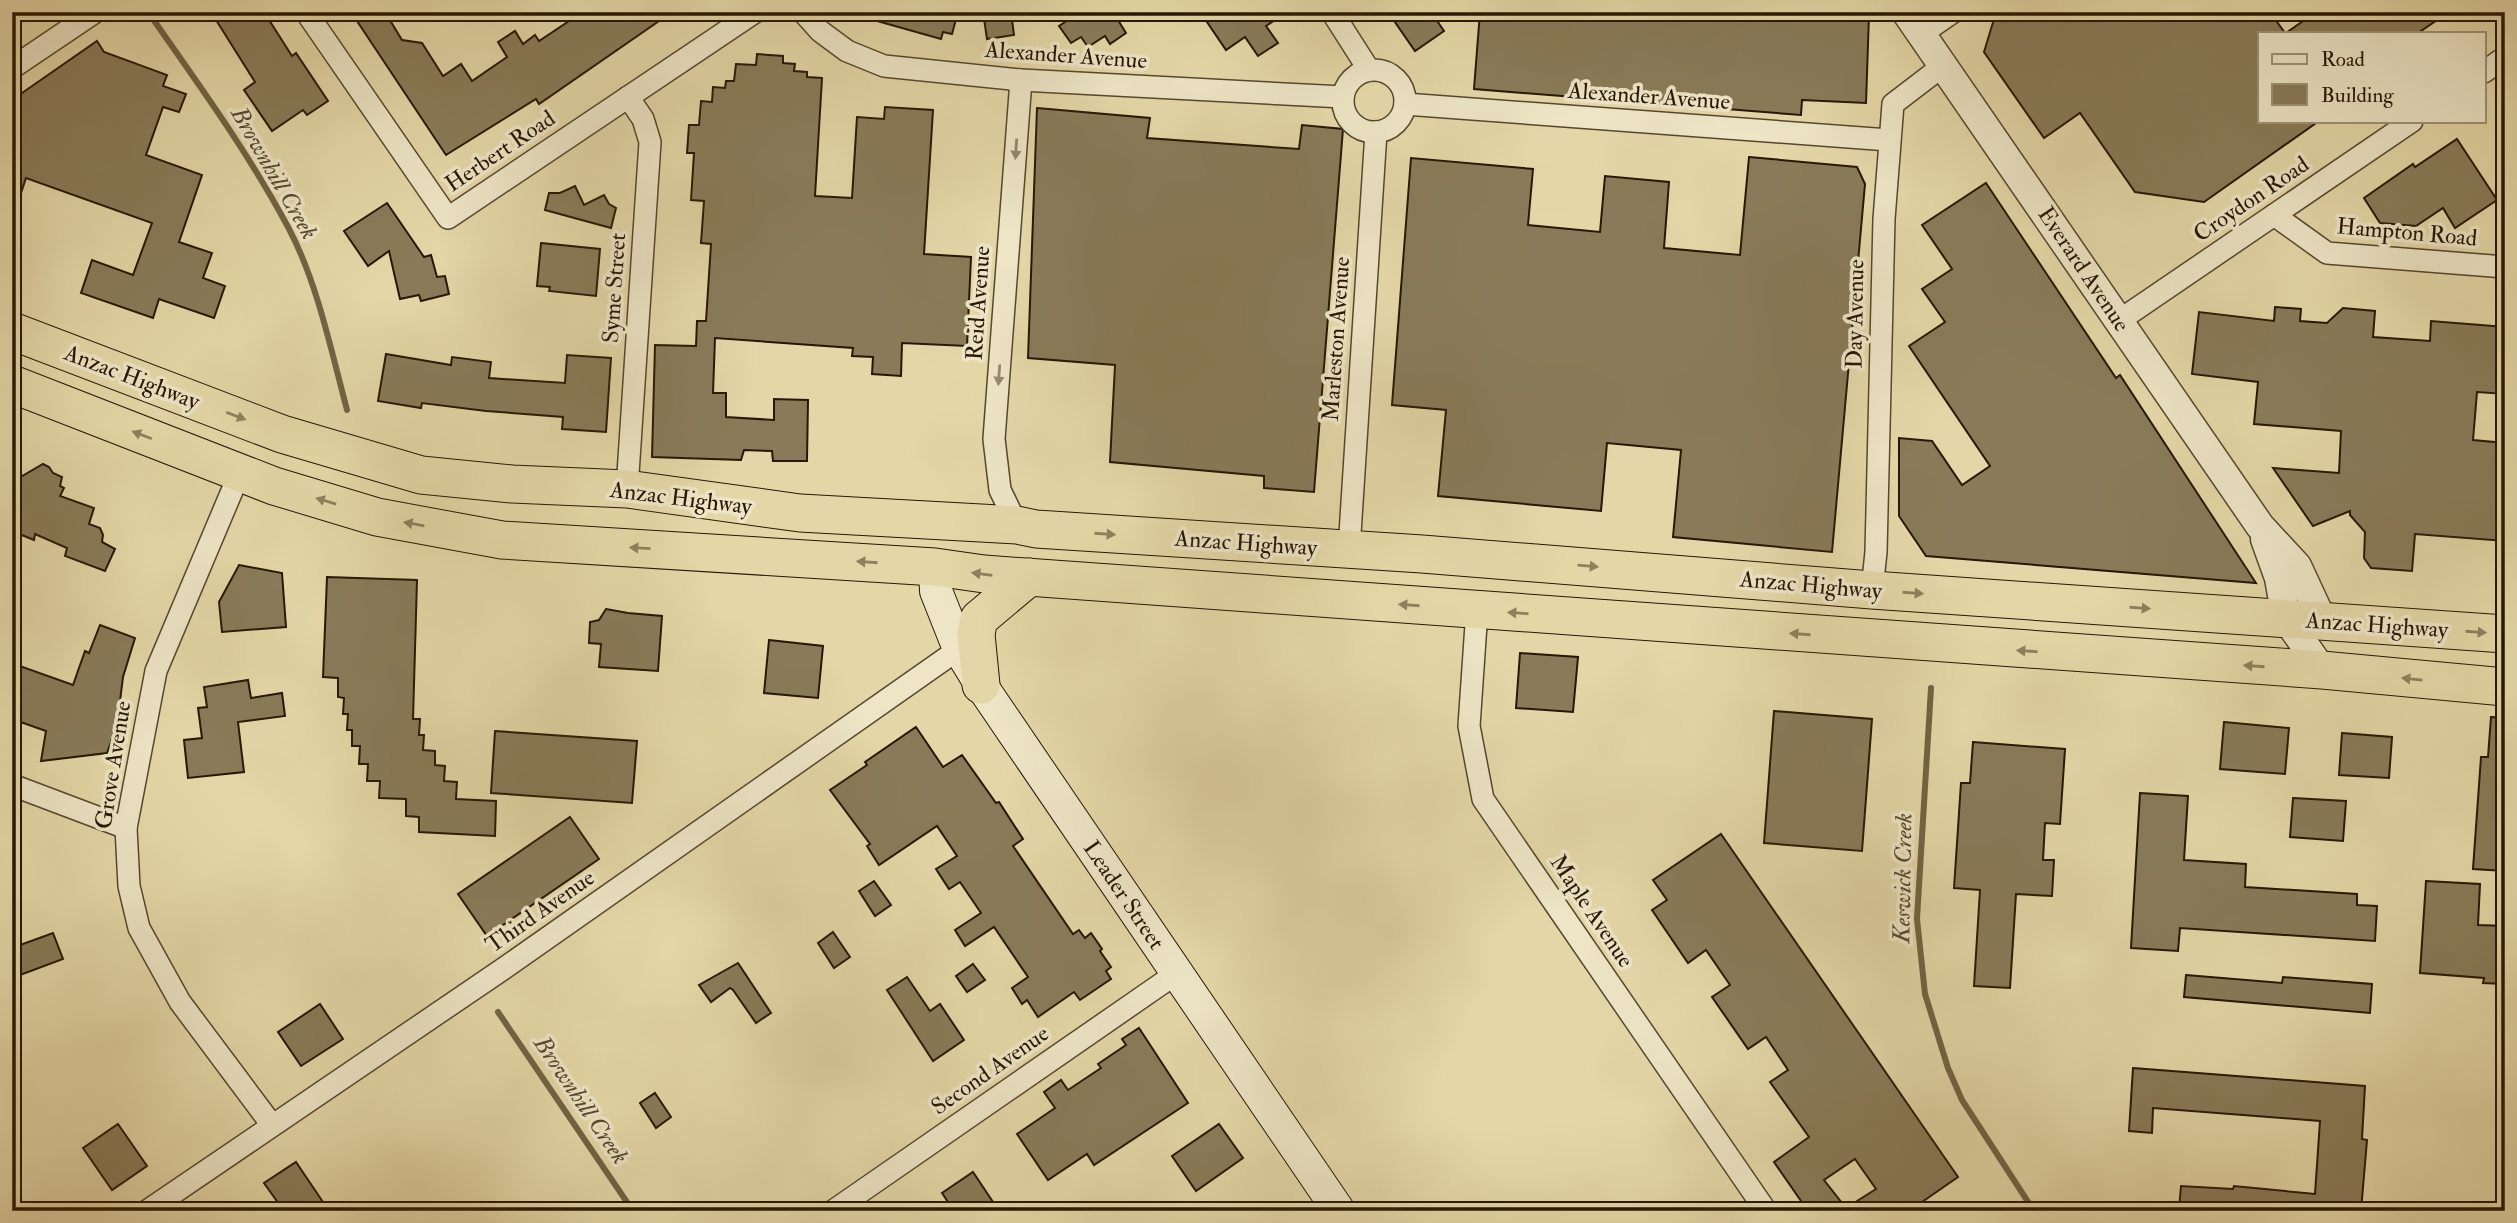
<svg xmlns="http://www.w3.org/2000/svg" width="2517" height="1223" font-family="'IM FELL Double Pica',serif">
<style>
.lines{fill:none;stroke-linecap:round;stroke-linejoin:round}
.stream{stroke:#726345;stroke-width:6}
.building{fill:#897b59;stroke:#271705;stroke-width:2;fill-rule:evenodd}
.minor-casing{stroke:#56472e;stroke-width:24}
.tertiary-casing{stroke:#56472e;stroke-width:31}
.secondary-casing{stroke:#271705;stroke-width:34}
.trunk-casing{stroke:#271705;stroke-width:39}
.minor{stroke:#ede5c6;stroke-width:21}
.tertiary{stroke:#ede5c6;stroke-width:28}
.secondary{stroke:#ede5c6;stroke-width:32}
.trunk{stroke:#e4d7a7;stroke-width:37}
.oneway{fill:#94886f}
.oneway2{fill:#8f815e}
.labels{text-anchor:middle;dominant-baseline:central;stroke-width:7;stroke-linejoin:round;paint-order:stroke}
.street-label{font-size:23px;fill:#271705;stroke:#ede5c6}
.water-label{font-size:24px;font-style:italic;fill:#594a30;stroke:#ede5c6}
</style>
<rect width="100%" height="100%" fill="#e4d7a7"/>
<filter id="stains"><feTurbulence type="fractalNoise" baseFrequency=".00286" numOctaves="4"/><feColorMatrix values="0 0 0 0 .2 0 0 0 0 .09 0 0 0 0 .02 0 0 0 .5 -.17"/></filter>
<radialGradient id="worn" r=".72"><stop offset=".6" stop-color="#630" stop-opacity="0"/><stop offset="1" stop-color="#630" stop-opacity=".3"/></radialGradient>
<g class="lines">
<g class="stream">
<path d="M148 12C197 82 248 152 288 227 317 281 331 350 347 410"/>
<polyline points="1931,688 1917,919 1925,994 1948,1068 1962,1100 2034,1211"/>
<polyline points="498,1012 633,1211"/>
</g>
</g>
<g class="building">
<polygon points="211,12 264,12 292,56 296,53 328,101 307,115 303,110 272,131 244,90 255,82"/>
<polygon points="351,12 385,12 402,40 422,43 443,76 461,64 472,81 507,57 498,42 515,31 523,44 535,35 539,41 569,21 564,12 672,12 539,104 536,99 446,155"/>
<polygon points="864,12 958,12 952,34 943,32 941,39 863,17"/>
<polygon points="983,12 1011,12 1014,35 987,39"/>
<polygon points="1080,12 1113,12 1126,33 1110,44 1105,36 1088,47 1081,37 1071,43 1059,26"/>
<polygon points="1222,12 1287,12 1266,26 1278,43 1258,56 1245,37 1226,50 1207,22"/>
<polygon points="1388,12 1431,12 1444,31 1415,51"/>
<polygon points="1480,12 1809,12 1869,15 1866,103 1802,100 1801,115 1474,89"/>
<polygon points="2004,12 2270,12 2285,33 2260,33 2260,121 2319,121 2204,202 2135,192 2080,113 2044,138 1984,52 1994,19"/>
<polygon points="2316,12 2449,12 2418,33 2286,33"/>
<polygon points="97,41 104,52 167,75 163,86 186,94 179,112 163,107 146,155 202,175 179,242 212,253 203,278 225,286 214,318 159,299 153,318 81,293 92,260 133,275 152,223 26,178 15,211 12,211 12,100"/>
<polygon points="757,54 783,56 783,63 795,64 794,71 807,72 807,77 822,78 815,196 852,198 857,117 884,119 885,107 933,110 924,254 971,257 967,346 902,343 901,376 872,374 873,357 852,356 853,348 715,338 713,393 726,393 726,417 774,420 774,399 808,400 807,461 773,461 772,451 744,450 741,460 652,457 655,345 696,346 697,321 706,321 711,244 701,243 704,201 691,200 694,153 687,153 689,125 699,125 701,101 712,102 713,87 725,88 726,81 734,81 736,64 756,65"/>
<polygon points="1037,108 1150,118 1147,138 1299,149 1302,125 1343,129 1314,492 1264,488 1264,476 1110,462 1115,365 1028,358"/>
<polygon points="2457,139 2497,200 2455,228 2443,208 2416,226 2380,223 2364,198 2413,164 2415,167"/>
<polygon points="1749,157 1857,167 1865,184 1832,552 1673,537 1681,450 1607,443 1601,511 1438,496 1446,410 1392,405 1411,158 1533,169 1528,225 1600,232 1605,176 1669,182 1664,248 1740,255"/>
<polygon points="1986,183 2116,378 2120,375 2256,583 1926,556 1899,516 1899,438 1932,441 1962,485 1990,466 1909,346 1945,322 1922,289 1952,269 1922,225"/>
<polygon points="575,186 584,205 604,195 609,204 616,208 611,228 545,210 549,193 560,193"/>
<polygon points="387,203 424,257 431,255 437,277 445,276 449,294 421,301 419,295 400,299 389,251 368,266 344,231"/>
<polygon points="541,243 600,249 596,296 549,291 550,287 537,286"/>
<polygon points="2275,307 2301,309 2300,321 2327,323 2343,308 2375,311 2373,337 2430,341 2431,321 2505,327 2505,394 2477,392 2473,440 2505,443 2505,541 2415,534 2412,571 2371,568 2364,558 2365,532 2350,515 2350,511 2313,526 2273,468 2339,473 2341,431 2254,424 2258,382 2192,374 2199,312 2274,321"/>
<polygon points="386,354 451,365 452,357 491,362 489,378 565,383 567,355 611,358 606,432 562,429 563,417 486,411 422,403 421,408 378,401"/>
<polygon points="43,464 49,467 53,473 62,477 60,486 64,488 60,496 94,508 89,524 100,528 103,535 102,542 115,549 105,571 65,556 67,548 35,534 34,540 12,531 12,482"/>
<polygon points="239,565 282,573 286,627 222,632 219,602"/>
<polygon points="327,577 417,580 413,719 420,719 419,735 424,735 423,750 435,751 435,765 445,766 444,781 457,782 456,799 496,801 495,836 419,832 419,817 406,816 406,799 379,798 380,781 367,781 368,764 359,764 360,746 352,746 352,730 347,730 348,714 343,714 344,698 338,697 338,678 323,677"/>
<polygon points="606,609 628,613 662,616 658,671 599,667 601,644 589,643 590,622 599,620"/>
<polygon points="100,625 135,638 123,677 120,701 125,703 107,753 41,761 46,731 12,719 12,676 17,665 73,685 85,651 89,653"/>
<polygon points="769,640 823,646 818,698 764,693"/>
<polygon points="1520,653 1578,657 1573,712 1516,708"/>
<polygon points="248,680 251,698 282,693 285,716 238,722 244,772 188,778 184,740 202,738 198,708 207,707 204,687"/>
<polygon points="1774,711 1872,719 1862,851 1764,843"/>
<polygon points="2491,717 2505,718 2505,871 2473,869 2481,757 2488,757"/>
<polygon points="2224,722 2289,728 2285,774 2220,769"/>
<polygon points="916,727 943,767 962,755 996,803 999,802 1023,839 1013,846 1073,934 1079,930 1085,938 1091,933 1102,949 1100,951 1111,967 1106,971 1111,979 1080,1000 1074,992 1038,1017 1027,1000 1022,1004 1012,988 1028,977 994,927 965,946 955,930 981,913 960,882 949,889 936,869 957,856 937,826 879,865 867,846 870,844 830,790 867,765 865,762"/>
<polygon points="495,731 637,741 632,803 491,793"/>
<polygon points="2342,733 2392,737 2389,778 2339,775"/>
<polygon points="1973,742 2065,749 2060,824 2045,823 2043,860 2054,860 2052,896 2016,894 2010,988 1974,986 1980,890 1954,888 1961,783 1970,783"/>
<polygon points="2140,793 2188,796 2184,860 2246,864 2245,887 2357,894 2357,905 2377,906 2375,941 2180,928 2178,951 2131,948"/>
<polygon points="2293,798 2346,801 2343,841 2290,837"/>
<polygon points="570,817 599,859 487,936 458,894"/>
<path d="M1721 834 1958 1177 1909 1211H1808L1774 1162 1809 1137 1770 1082 1788 1070 1766 1037 1748 1049 1712 997 1730 985 1706 950 1688 963 1652 910 1667 900 1653 880ZM1855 1159 1876 1189 1846 1208 1824 1180Z"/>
<polygon points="874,881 891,905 875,916 859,891"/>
<polygon points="2426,881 2480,884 2478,925 2505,926 2505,984 2483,983 2484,978 2420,973"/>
<polygon points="833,932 850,957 834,968 818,943"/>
<polygon points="53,933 63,959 12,978 12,948"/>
<polygon points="738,963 771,1013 756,1023 733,990 730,988 711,1002 699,985"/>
<polygon points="973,964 985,980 967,992 956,976"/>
<polygon points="2186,975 2282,983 2283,977 2372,984 2370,1013 2184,997"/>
<polygon points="907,977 930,1011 940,1004 964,1040 933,1061 887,990"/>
<polygon points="320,1004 343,1039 301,1066 278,1032"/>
<polygon points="1139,1028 1188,1103 1094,1165 1087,1154 1048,1180 1017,1134 1055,1108 1044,1092 1061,1080 1068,1090 1101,1068 1098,1064 1126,1045 1122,1039"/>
<polygon points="2133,1068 2365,1086 2362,1139 2367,1140 2361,1211 2179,1209 2181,1186 2233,1189 2234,1186 2315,1194 2320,1121 2153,1108 2152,1133 2129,1131"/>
<polygon points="655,1093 671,1117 656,1128 640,1103"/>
<polygon points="118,1124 147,1166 112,1190 83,1148"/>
<polygon points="1219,1124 1243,1158 1196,1191 1172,1156"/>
<polygon points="296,1162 329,1211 284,1211 264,1183"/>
<polygon points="973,1172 999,1211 954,1211 942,1193"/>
</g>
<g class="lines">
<defs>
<g id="minor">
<polyline points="306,12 448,218 755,12"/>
<polyline points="803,12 820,31 847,51 884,66 1021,80 1343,97"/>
<polyline points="1332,12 1369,70"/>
<polyline points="1921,34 1953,12"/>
<polyline points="12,68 95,12"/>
<circle cx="1374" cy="101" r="31"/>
<polyline points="2484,72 2505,57"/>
<polyline points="1405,104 1889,140"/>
<polyline points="2274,215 2327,253 2505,267"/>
<polyline points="2120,320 2412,121"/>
<polyline points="240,472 156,671 126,828 129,886 139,928 180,1002 272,1125"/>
<polyline points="627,489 650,142 643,119 628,97"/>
<polyline points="1017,525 1000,490 994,439 1021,80"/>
<polyline points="1349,549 1376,132"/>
<polyline points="1872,590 1876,552 1884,219 1893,104 1944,65"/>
<polyline points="1477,610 1469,726 1483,799 1766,1211"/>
<polyline points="12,785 126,828"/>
<polyline points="147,1211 503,969 959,649"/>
<polyline points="833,1211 1177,973"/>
</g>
<g id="tertiary">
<polyline points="1906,12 2260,526 2297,566 2322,620"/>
<polyline points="2265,539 2279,578 2286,618 2322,670"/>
</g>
<polyline id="secondary" points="935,567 936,591 959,649 981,685 1339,1211"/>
<g id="trunk">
<polyline points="12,331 282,434 421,475 512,484 627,489 800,513 1017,525 1036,529 1422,554 1872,590 2505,634"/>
<polyline points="12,384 274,486 377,517 502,540 935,567 984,574 2322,670 2505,687"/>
<polyline points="981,685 976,634 979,619 1029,577"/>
</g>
</defs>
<use href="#minor" class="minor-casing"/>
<use href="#tertiary" class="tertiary-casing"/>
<use href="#secondary" class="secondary-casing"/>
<use href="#trunk" class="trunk-casing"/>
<use href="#minor" class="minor"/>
<use href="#tertiary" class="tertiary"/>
<use href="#secondary" class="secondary"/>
<use href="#trunk" class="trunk"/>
</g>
<defs><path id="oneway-solid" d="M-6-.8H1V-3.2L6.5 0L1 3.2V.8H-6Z" transform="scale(1.75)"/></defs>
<g class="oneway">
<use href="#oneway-solid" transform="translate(1016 149) rotate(94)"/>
<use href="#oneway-solid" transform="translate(999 375) rotate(94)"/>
</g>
<g class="oneway2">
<use href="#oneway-solid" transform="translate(236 416) rotate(21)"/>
<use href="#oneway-solid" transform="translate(142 435) rotate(-159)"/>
<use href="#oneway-solid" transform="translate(326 501) rotate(-163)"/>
<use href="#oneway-solid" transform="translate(414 524) rotate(-170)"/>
<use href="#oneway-solid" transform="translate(1105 534) rotate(4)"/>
<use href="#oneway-solid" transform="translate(640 548) rotate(-177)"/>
<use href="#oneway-solid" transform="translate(867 562) rotate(-176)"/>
<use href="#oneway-solid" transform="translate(1588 566) rotate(5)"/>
<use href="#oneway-solid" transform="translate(982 574) rotate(-173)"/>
<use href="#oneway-solid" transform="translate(1913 593) rotate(4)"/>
<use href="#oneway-solid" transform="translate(1409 605) rotate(-176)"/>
<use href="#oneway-solid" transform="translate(2140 608) rotate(4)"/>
<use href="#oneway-solid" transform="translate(1518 613) rotate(-176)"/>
<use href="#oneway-solid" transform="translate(2476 632) rotate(4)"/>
<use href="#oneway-solid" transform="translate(1800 634) rotate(-176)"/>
<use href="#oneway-solid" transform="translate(2027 651) rotate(-176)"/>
<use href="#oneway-solid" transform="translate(2254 666) rotate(-176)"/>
<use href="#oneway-solid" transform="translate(2412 679) rotate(-174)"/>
</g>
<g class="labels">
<g class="street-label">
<text transform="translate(1066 55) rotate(4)">Alexander Avenue</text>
<text transform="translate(1649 96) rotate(4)">Alexander Avenue</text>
<text transform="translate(500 151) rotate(-34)">Herbert Road</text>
<text transform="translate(2251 199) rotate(-34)">Croydon Road</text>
<text transform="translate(2407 232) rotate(5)">Hampton Road</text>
<text transform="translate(2084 269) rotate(56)">Everard Avenue</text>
<text transform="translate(614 288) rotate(-86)">Syme Street</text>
<text transform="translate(978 303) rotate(-86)">Reid Avenue</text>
<text transform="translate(1855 314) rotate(-89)">Day Avenue</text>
<text transform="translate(1336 339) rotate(-86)">Marleston Avenue</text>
<text transform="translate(132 377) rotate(21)">Anzac Highway</text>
<text transform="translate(681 498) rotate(7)">Anzac Highway</text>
<text transform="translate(1246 543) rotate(4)">Anzac Highway</text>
<text transform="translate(1811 585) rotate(5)">Anzac Highway</text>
<text transform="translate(2377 625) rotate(4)">Anzac Highway</text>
<text transform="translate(113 765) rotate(-81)">Grove Avenue</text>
<text transform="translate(1124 895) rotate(56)">Leader Street</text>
<text transform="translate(540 911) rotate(-35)">Third Avenue</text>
<text transform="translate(1592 911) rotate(56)">Maple Avenue</text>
<text transform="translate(990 1070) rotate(-35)">Second Avenue</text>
</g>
<g class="water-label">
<text transform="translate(274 173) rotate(60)">Brownhill Creek</text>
<text transform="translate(1903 878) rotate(-89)">Keswick Creek</text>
<text transform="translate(581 1100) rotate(56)">Brownhill Creek</text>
</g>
</g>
<rect width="2517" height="1223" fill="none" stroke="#e4d7a7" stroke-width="42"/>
<rect x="14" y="14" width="2489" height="1195" fill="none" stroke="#271705" stroke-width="3.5"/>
<rect x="21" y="21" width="2475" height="1181" fill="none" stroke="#271705" stroke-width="2"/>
<rect x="2258" y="32" width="228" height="91" fill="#ede5c6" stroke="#9e9379" stroke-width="2"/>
<rect x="2272" y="54" width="35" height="10" fill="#ede5c6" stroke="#9e9379" stroke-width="2"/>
<text x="2321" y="66" font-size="21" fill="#271705">Road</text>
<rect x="2272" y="84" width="35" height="21" fill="#897b59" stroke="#9e9379" stroke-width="2"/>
<text x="2321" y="102" font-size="21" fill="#271705">Building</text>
<rect width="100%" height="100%" filter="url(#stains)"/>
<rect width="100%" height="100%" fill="url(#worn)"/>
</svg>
